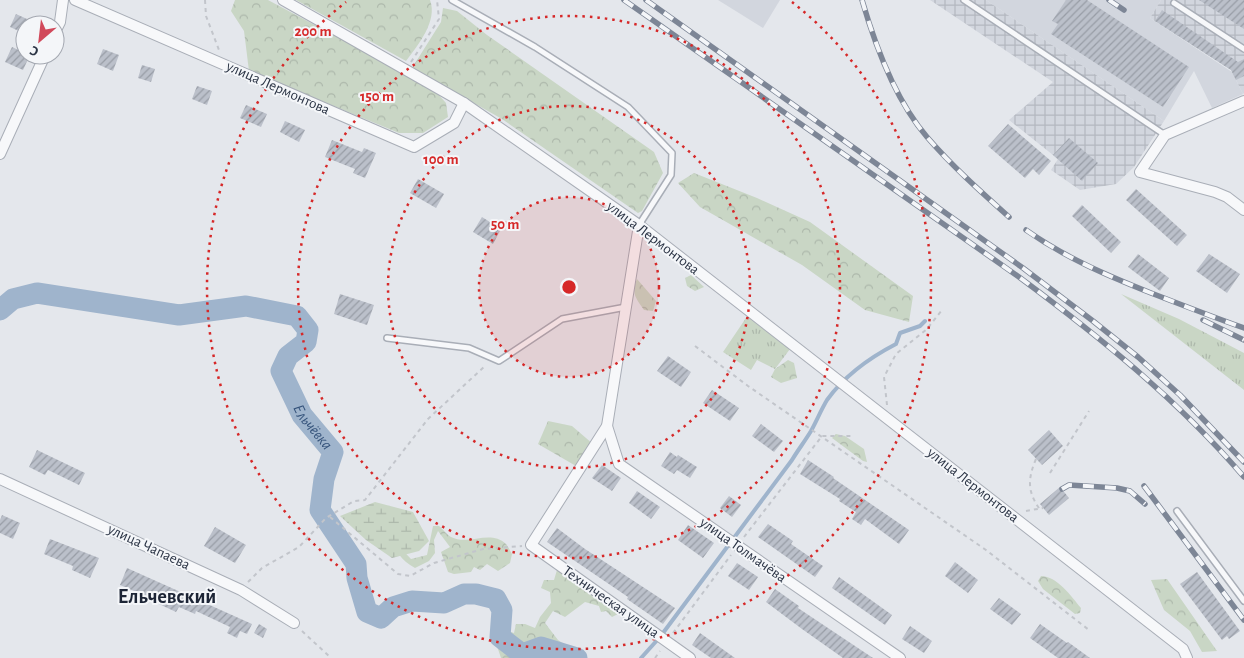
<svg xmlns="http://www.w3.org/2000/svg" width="1244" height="658" font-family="'Alegreya Sans',sans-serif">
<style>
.built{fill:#d2d6de}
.industrial{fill:url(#industrial-grid)}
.grass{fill:url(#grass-tufts)}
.forest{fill:url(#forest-crowns)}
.wetland{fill:url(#wetland-marsh)}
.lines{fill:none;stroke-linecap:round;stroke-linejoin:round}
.stream{stroke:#9fb4cc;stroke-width:4}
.river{stroke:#9fb4cc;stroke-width:21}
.building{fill:url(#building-hatch)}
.service-casing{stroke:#a9aeb7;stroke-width:8}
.minor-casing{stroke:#a9aeb7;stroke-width:12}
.path{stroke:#c2c5cb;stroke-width:2;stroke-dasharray:4 4;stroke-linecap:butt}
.service{stroke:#f7f8fa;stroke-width:5}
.minor{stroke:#f7f8fa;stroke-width:10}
.rail-casing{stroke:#7d8696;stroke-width:5.5}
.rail{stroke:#f4f6f9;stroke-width:4;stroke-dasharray:11;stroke-linecap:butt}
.ring{fill:none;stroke:#d62828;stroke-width:2.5;stroke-dasharray:2.5 5}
.labels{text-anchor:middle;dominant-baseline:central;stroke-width:4;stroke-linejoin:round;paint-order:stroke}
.street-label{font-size:15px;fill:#2b3445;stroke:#f4f6f9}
.water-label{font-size:16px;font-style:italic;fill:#34527a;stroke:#f4f6f9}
.district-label{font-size:20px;font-weight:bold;fill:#1d2536;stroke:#f4f6f9}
.centre{fill:#d62828;stroke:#f4f6f9;stroke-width:2.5}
.ring-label{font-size:15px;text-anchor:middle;font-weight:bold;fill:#d62828;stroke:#f4f6f9;stroke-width:4;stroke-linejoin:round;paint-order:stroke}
</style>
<defs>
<pattern id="industrial-grid" width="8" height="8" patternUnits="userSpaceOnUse" patternTransform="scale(1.25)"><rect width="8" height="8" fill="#d2d6de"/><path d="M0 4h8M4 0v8" fill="none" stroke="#b4b8c0"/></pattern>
<pattern id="grass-tufts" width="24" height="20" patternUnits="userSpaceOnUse" patternTransform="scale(1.25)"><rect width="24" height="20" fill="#c9d6c5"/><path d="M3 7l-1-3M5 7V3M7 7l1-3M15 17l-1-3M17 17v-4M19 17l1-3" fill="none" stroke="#adb8ab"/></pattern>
<pattern id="forest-crowns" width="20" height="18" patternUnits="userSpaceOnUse" patternTransform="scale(1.25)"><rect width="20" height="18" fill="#c9d6c5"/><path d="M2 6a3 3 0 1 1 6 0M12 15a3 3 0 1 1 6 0" fill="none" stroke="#adb8ab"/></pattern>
<pattern id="wetland-marsh" width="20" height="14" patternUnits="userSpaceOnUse" patternTransform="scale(1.25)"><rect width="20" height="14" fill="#c9d6c5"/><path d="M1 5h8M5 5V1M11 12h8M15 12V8" fill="none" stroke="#adb8ab"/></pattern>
<pattern id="building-hatch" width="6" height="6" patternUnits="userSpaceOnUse" patternTransform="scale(1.25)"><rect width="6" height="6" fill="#bbc0ca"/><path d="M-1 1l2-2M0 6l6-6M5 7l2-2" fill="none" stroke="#989da6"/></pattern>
</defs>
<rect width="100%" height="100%" fill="#e4e7ec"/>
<g class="built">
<polygon points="718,0 780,0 763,28"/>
<polygon points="986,0 1161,0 1150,18 1232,72 1243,94 1212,108 1194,71 1164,121"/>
</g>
<g class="industrial">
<polygon points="930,0 986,0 1164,121 1134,167 1116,184 1080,190 1051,170 1058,159 1009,120 1053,82"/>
<polygon points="1161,0 1244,0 1244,93 1243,94 1231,70 1150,18"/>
</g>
<g class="grass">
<polygon points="1121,294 1179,319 1244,353 1244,390"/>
<polygon points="748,315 790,349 775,369 757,360 751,370 723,352"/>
</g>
<g class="forest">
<polygon points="235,0 268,0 382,61 437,93 446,103 448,117 423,133 399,133 249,71 244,31 231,11"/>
<path d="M296 0H430C438 21 418 45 406 61Z"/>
<polygon points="443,8 457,11 487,35 654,152 663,173 642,211 638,213 502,119 412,68 441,22"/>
<polygon points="694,173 757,198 810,222 913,296 909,322 865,310 802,265 700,207 678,183"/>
<polygon points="691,275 704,287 695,291 687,286 685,278"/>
<path d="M637 279 656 301 653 311 644 310C636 298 631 294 637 279Z"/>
<polygon points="788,360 794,363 797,378 781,383 771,377 775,369"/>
<polygon points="548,421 572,426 593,444 576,466 538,444"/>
<polygon points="836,434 845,436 864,449 867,462 863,461 832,438"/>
<path d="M433 526H439C443 529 447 535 451 537 469 546 490 529 506 544 508 546 510 551 512 554L510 563 498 571 487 564 480 570 474 567 471 572 454 574 448 572 441 552 450 547 438 531 434 540 435 553 429 561 415 568C401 560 396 552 391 538L411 559 427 555Z"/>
<polygon points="557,570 562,571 618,614 612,617 606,611 601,612 599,606 585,602 565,617 553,611 545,623 558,640 579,654 578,658 501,658 496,643 497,635 505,630 514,633 516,624 525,624 535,628 540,617 551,603 550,592 541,588 544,580 554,580"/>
<path d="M1041 576C1057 576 1071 596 1081 608L1080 613 1075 614 1043 589 1038 581Z"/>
<polygon points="1167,579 1217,651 1202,652 1190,631 1164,610 1151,580"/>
</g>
<polygon class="wetland" points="375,502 413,512 429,541 419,551 392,558 366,540 340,516"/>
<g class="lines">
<path class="stream" d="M641 658 660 637 792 460C798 450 805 441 811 431 817 420 821 410 827 400 845 375 869 358 896 344L900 333 920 326 925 321"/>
<path class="river" id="s1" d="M0 310 13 299 37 293 179 315 246 306 297 316 308 330 306 342 288 356 281 371 302 415 333 452 324 479 320 510 356 564 357 578 367 612 381 618 393 607 412 601 444 603 464 594H476L496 599 502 610 500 637 522 654 541 647 577 658"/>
</g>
<g class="building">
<polygon points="1066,0 1087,0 1189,67 1163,107 1051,34 1058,24 1052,21"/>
<polygon points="1199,0 1244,0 1244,29"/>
<polygon points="1162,10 1238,62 1244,59 1244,76 1236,80 1231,70 1155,21"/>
<polygon points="16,14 27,19 21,32 10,27"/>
<polygon points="12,47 25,53 25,55 30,55 23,70 5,62"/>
<polygon points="103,49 119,55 113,71 97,64"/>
<polygon points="142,65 155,69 151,82 138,78"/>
<polygon points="197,86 212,91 207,105 192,99"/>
<polygon points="246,105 267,114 261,127 240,118"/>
<polygon points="285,121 305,130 299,142 280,132"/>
<polygon points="1008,124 1051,161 1039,175 1033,169 1025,178 988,146"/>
<polygon points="1069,138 1098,163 1082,181 1053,155"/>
<polygon points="332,140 362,152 364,148 376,153 365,178 353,173 355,169 325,157"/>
<polygon points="418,179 444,194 436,208 410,193"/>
<polygon points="1136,189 1187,235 1177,246 1126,200"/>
<polygon points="1082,205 1121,242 1111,253 1072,216"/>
<polygon points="482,217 501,229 493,244 473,232"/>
<polygon points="1138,254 1169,278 1160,291 1128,267"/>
<polygon points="1209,254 1240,274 1227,293 1196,271"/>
<polygon points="340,294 374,305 367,325 334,314"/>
<polygon points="668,356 691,372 681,387 657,371"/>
<polygon points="712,390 739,408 730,421 703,403"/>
<polygon points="761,424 783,441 774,452 752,436"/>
<polygon points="1049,430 1063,446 1042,465 1028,450"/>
<polygon points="37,450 85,473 79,485 48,470 45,475 29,467"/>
<polygon points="670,452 677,457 678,455 697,467 690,478 677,470 674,474 661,466"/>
<polygon points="808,460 834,477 833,478 909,530 899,544 865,519 861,525 852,519 856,512 839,501 840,499 800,474"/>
<polygon points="602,465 621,478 612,491 592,478"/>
<polygon points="1060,487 1069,498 1049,515 1040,504"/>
<polygon points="637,491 660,507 651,519 629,503"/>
<polygon points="729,496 741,505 732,517 720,508"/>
<polygon points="2,515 20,523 13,539 0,533 0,520"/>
<polygon points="768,524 793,541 791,544 823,566 815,577 758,537"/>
<polygon points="688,525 714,543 703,558 678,540"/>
<polygon points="215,527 246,545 235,563 204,546"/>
<polygon points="557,528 585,549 675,608 663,624 627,599 628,597 547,542"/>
<polygon points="50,539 99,558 90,578 72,570 73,566 44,554"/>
<polygon points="955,562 978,580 968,593 945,576"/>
<polygon points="737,563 758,577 749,590 728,576"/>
<polygon points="127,568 252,624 247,634 240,631 237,638 227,633 230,627 196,611 195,614 179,607 176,612 159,604 160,602 120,585"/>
<polygon points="1197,572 1240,631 1229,639 1227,636 1222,640 1180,584"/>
<polygon points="839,577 892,615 885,625 832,588"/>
<polygon points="775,589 799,606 798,608 873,658 843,658 802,629 766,602"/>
<polygon points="999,598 1021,614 1012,625 990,609"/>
<polygon points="259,624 267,629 263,638 254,633"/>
<polygon points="1040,624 1067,643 1068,642 1090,658 1058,658 1030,638"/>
<polygon points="910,626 932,641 924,653 902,639"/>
<polygon points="700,633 735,658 711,658 692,645"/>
</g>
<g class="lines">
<defs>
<g id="service">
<polyline points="452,0 535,47 628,107 672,153 671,175 639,225"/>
<polyline points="964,0 1165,135"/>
<polyline points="1174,3 1244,49"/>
<polyline points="387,338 469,348 499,361 562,319 626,307"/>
<polyline points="1177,511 1244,601"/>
</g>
<g id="minor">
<polyline points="75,0 414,147 454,123 464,103 639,225 1183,649 1187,658"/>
<polyline points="283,0 464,103"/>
<polyline points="55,32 60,22 63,0"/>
<polyline points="1244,101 1165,135 1140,172 1215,192 1227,197 1244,210"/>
<polyline points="0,154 45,55"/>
<polyline points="639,225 607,426 531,545 690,658"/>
<polyline points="607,426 619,464 900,658"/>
<polyline points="0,479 241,590 294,623"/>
</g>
</defs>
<use href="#service" class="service-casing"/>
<use href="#minor" class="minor-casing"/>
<g class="path">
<polyline points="205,0 206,16 219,50"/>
<polyline points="411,62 439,19 437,0"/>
<polyline points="695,346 748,386 986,550 1089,630"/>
<polyline points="887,405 884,377 896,354 927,329 942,310"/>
<path d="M1036 459C1028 478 1027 491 1039 508"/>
<polyline points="1050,473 1089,411"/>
<polyline points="1026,511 1043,508"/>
<polyline points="330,517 398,574 410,576 434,563 483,549 522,546"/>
<polyline points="744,537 822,436 853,436"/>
<polyline points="248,582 262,568 299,547 326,518 354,501 365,500 428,419 486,365"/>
<polyline points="302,631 331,658"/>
<polyline points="673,633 731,555"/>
<polyline points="655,658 660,651"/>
</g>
<use href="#service" class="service"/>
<use href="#minor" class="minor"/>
<defs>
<g id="rail">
<path d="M624 0 1019 277C1100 337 1178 400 1244 477"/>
<polyline points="646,0 1023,268 1093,321 1138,357 1180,395 1244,462"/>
<path d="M862 0C875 45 896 101 927 137 952 166 980 191 1009 217"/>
<polyline points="1109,0 1124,10"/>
<path d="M1026 230C1066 258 1106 275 1151 293 1182 305 1213 317 1244 328"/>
<polyline points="1203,320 1244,340"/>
<polyline points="1144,486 1244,620"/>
<polyline points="1062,489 1069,485 1117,488 1130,491 1145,504"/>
</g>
</defs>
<use href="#rail" class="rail-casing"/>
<use href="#rail" class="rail"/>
</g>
<circle cx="569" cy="287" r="90" fill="#d62828" fill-opacity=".12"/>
<g class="ring">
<circle cx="569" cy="287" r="90"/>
<circle cx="569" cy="287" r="181"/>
<circle cx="569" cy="287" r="271"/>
<path d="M792 2A362 362 0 1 1 346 2"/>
</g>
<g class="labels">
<g class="street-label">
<text transform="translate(278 88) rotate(24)">улица Лермонтова</text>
<text transform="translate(653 238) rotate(37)">улица Лермонтова</text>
<text transform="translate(973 485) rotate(38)">улица Лермонтова</text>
<text transform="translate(149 547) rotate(25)">улица Чапаева</text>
<text transform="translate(743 550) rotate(35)">улица Толмачёва</text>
<text transform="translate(611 602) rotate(35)">Техническая улица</text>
</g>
<g class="water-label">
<text stroke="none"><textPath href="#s1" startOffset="439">Ельчёвка</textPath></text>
</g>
<g class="district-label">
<text x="167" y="597">Ельчевский</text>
</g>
</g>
<circle cx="569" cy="287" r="8" class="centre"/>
<g class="ring-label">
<text x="313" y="36">200 m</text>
<text x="377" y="101">150 m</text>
<text x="441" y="164">100 m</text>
<text x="505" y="229">50 m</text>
</g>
<g transform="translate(40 40) rotate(208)"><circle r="24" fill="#f4f6f9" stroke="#a4a8b1"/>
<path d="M0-4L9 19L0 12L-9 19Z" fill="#d1495b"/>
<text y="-8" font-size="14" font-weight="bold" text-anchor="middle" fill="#2b3445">С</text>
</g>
</svg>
